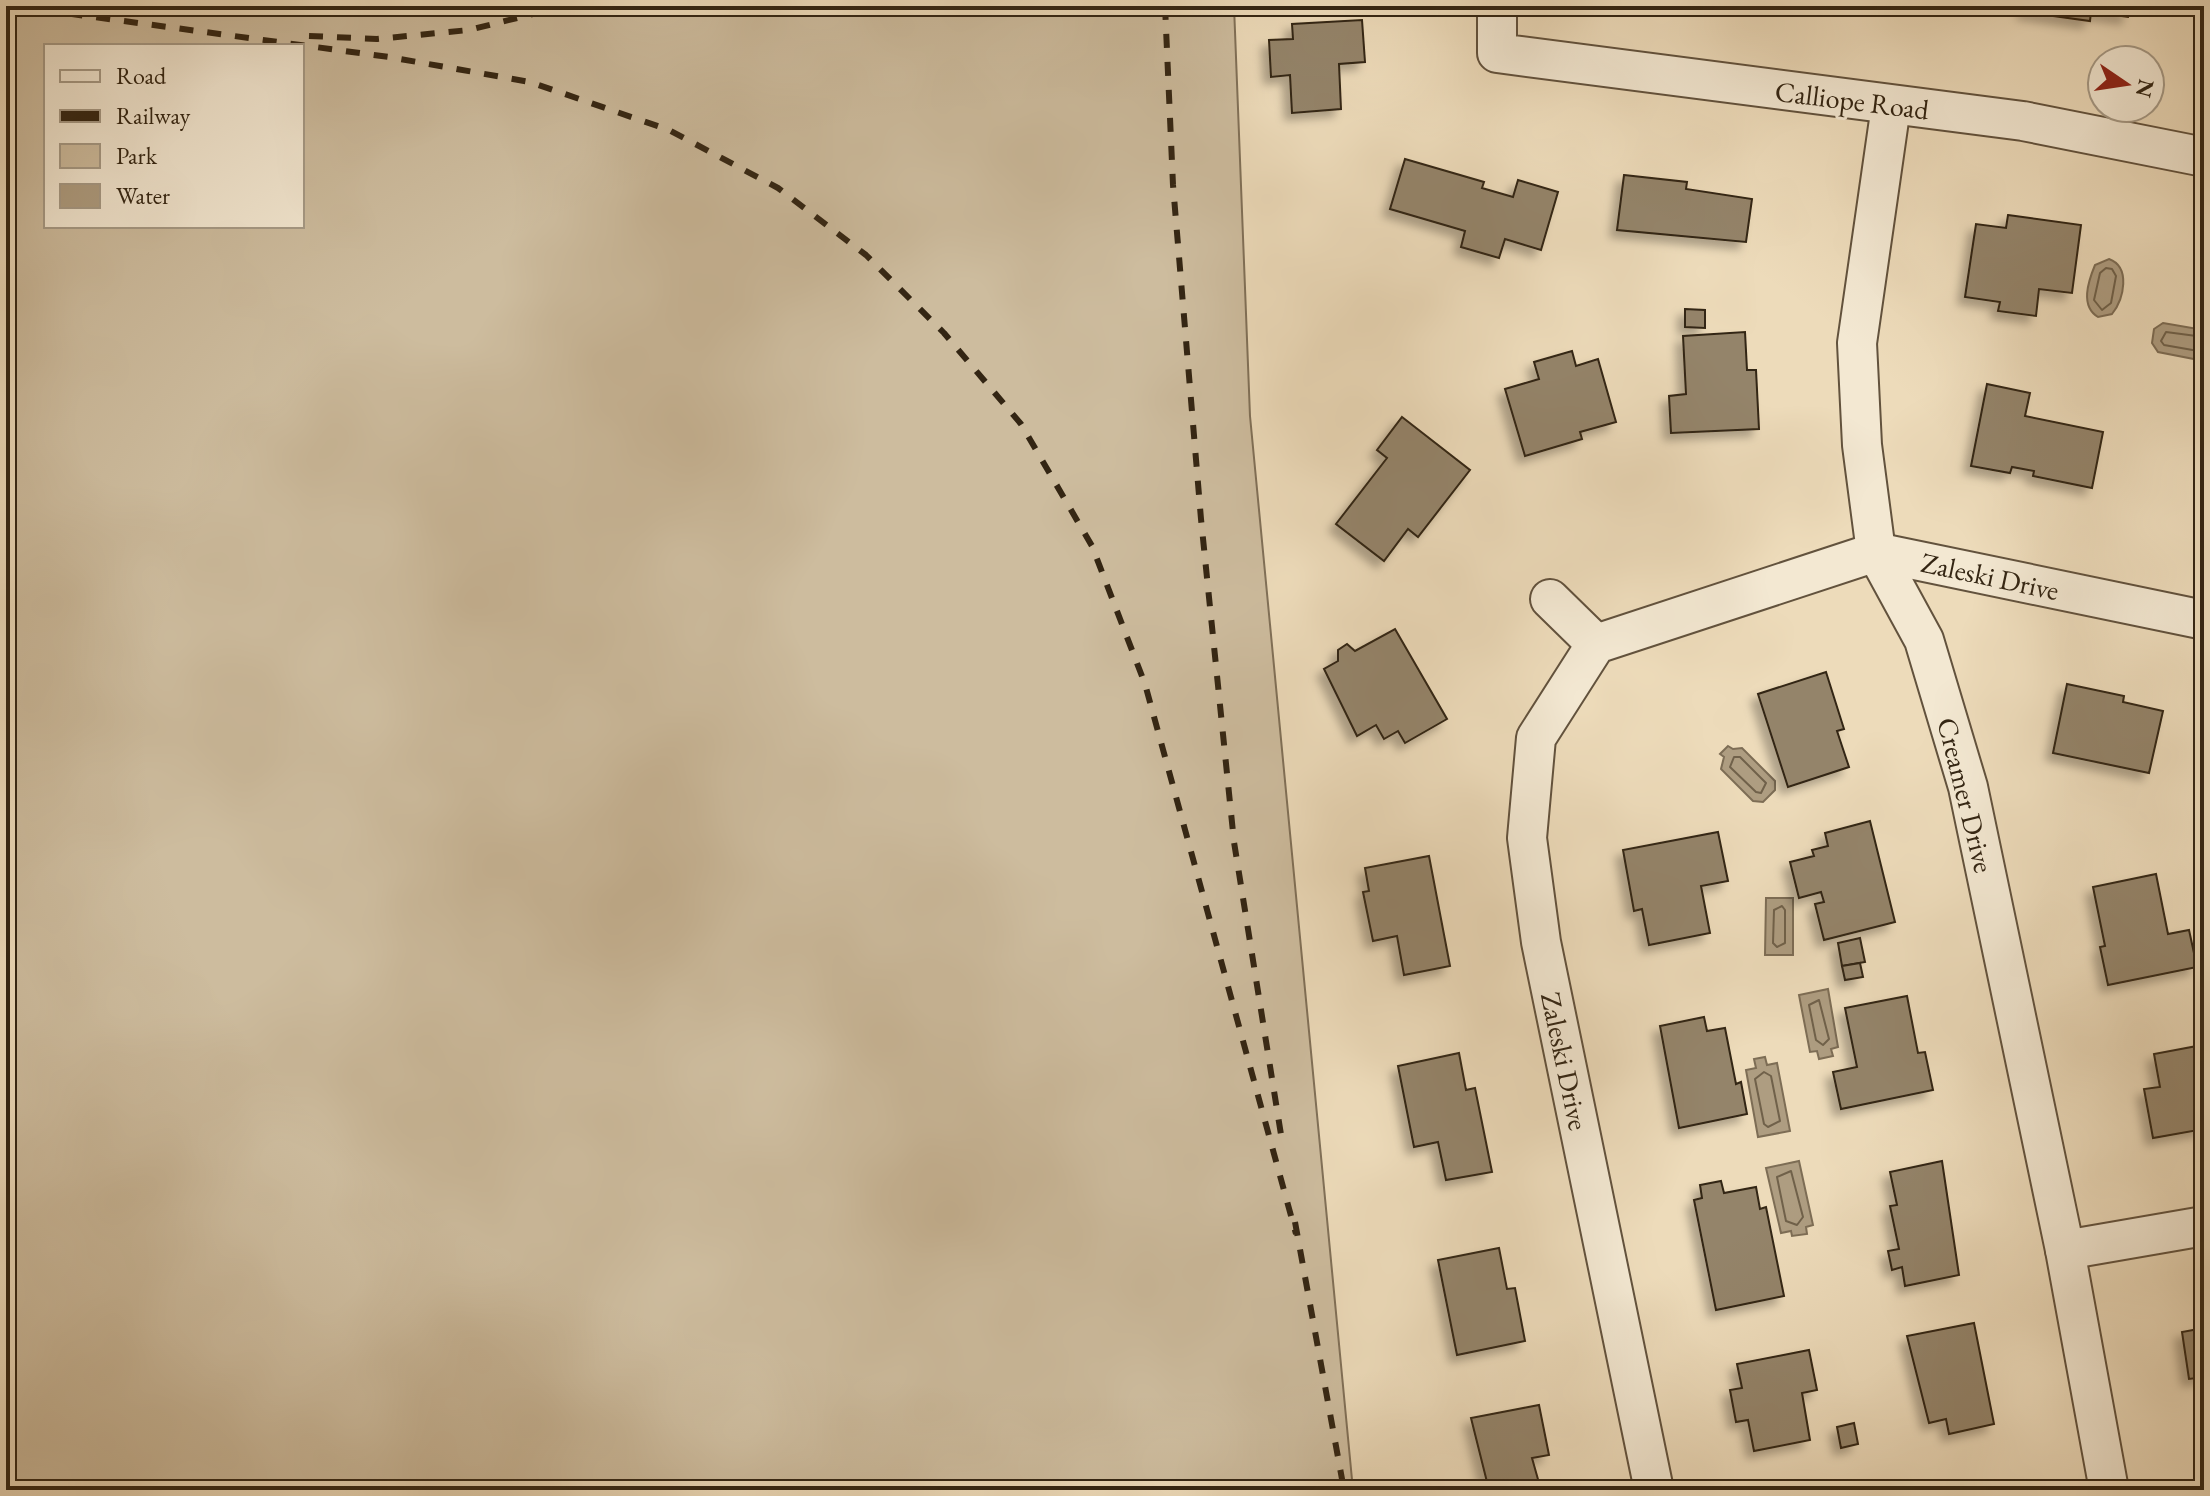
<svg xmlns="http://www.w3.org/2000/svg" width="2210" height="1496" font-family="'EB Garamond',serif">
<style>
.green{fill:#cdbc9e;stroke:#807058;stroke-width:2;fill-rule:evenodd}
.water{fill:#ae9d81;stroke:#7d6d55;stroke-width:2}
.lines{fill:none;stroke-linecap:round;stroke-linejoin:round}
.shore{stroke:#70614a;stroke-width:2}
.building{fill:#94846a;stroke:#332513;stroke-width:2;filter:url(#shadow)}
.minor-casing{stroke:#62523d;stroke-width:42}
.minor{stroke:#f3e8d2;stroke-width:38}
.rail{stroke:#332513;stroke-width:6;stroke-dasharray:14 14;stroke-linecap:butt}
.labels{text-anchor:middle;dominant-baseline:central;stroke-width:6;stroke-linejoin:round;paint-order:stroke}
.street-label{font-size:28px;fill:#332513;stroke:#f3e8d2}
</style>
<defs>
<filter id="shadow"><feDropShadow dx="-7" dy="7" stdDeviation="4" flood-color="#0004"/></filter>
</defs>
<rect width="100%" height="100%" fill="#eddbba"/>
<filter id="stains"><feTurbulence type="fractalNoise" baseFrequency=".0025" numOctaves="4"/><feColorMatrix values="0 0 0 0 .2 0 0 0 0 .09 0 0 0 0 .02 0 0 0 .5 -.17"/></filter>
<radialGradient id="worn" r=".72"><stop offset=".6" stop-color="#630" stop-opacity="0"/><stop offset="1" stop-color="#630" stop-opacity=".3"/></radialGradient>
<path class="green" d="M6 6H1234L1250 416 1353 1490H6ZM46 46H302V226H46Z"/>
<g class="water">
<path d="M2109 259C2131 267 2124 299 2112 314L2098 317C2080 306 2088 282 2095 265Z"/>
<polygon points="2163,323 2204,330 2204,361 2158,352 2152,343 2154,329"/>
<polygon points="1728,746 1733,749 1742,748 1775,781 1775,790 1763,802 1753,801 1721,769 1724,757 1720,754"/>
<polygon points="1766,898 1793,898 1793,955 1765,955"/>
<polygon points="1828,989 1838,1047 1831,1049 1833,1056 1819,1059 1817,1051 1810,1052 1799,995"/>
<polygon points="1765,1057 1767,1065 1777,1063 1790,1131 1758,1137 1746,1070 1756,1068 1754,1059"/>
<polygon points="1799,1161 1813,1225 1806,1227 1807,1234 1792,1236 1791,1231 1781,1233 1766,1168"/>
</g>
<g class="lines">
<g class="shore">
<polygon points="2106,268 2112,269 2116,276 2111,303 2102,310 2094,300 2100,273"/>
<polyline points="2204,337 2166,332 2161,341 2164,345 2204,352"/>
<polygon points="1734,757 1740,757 1766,783 1761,793 1756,792 1730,767"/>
<polygon points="1782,906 1785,910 1785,943 1777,947 1773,943 1774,910"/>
<polygon points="1819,1000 1829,1039 1823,1045 1816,1040 1809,1005"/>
<polygon points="1764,1072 1771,1076 1780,1121 1768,1127 1764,1124 1755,1079"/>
<polygon points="1791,1171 1803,1217 1797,1225 1786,1221 1777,1177"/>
</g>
</g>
<g class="building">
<polygon points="2025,6 2130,6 2128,17 2091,12 2090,21 2024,12"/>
<polygon points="1362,20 1365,62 1339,64 1341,109 1292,113 1290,75 1271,77 1269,40 1293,39 1292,24"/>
<polygon points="1405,159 1484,182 1482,188 1513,197 1518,180 1558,192 1541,250 1505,239 1499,258 1461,247 1465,231 1390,209"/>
<polygon points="1624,175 1687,182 1686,189 1752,199 1746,242 1617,230"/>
<polygon points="2008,215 2081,225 2072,293 2039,289 2036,316 1998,311 2000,302 1965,297 1976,224 2006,228"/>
<polygon points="1685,309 1705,310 1705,328 1685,327"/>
<polygon points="1745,332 1747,370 1756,370 1759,429 1671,433 1669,396 1686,394 1683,336"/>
<polygon points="1572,351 1576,366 1598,359 1616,422 1580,432 1582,439 1525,456 1505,389 1539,379 1534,362"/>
<polygon points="1987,384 2030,393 2025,416 2103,432 2092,488 2033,476 2034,471 2012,467 2010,473 1971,466"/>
<polygon points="1402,417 1470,470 1418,537 1408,529 1384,561 1336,524 1387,458 1377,450"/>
<polygon points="1395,629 1447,719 1405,743 1398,731 1384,739 1376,725 1357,736 1324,669 1338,661 1338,650 1347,644 1355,651"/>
<polygon points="1826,672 1844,729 1837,731 1849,767 1788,787 1758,694"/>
<polygon points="2067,684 2124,696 2123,702 2163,711 2149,773 2053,753"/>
<polygon points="1870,821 1895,922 1824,940 1815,904 1824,902 1821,892 1799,898 1790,862 1814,856 1812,850 1828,846 1825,833"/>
<polygon points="1718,832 1728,881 1701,886 1710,933 1649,945 1642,909 1634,911 1623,850"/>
<polygon points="1429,856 1450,966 1404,975 1397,936 1373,941 1363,892 1369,891 1365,868"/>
<polygon points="2156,874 2168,934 2189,930 2197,967 2108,985 2100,947 2105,946 2093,887"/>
<polygon points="1860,938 1865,962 1842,966 1838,943"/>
<polygon points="1860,963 1863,977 1845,980 1842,966"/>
<polygon points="1907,996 1918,1053 1925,1052 1933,1090 1841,1109 1833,1072 1857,1067 1845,1008"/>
<polygon points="1704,1017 1707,1031 1725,1028 1736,1084 1741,1082 1747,1114 1679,1128 1660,1026"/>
<polygon points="2197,1046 2200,1064 2204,1063 2204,1129 2153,1138 2144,1089 2160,1087 2154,1054"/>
<polygon points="1459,1053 1466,1090 1475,1088 1492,1172 1446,1180 1438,1142 1414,1147 1398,1066"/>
<polygon points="1942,1161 1959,1275 1905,1286 1902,1267 1892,1270 1888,1251 1899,1249 1890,1206 1897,1205 1890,1172"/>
<polygon points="1721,1181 1724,1193 1756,1187 1760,1209 1766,1207 1784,1296 1716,1310 1694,1200 1702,1198 1700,1185"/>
<polygon points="1499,1248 1507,1289 1515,1288 1525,1341 1457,1355 1438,1260"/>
<polygon points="1974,1323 1994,1424 1949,1434 1946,1419 1929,1423 1907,1336"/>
<polygon points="2204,1328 2204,1377 2189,1379 2182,1332"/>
<polygon points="1809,1350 1817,1390 1802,1393 1810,1440 1754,1451 1748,1420 1736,1422 1730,1390 1742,1388 1737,1364"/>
<polygon points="1539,1405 1549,1455 1532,1458 1541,1490 1489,1490 1471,1418"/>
<polygon points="1854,1423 1858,1444 1841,1448 1837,1427"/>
</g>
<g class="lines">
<defs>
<g id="minor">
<polyline points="1497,6 1497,53 2023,121 2204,157"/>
<polyline points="1891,106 1857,343 1862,445 1876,552 1924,640 1968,787 2065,1250 2109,1490"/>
<polyline points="1550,599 1596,644"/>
<polyline points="2065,1250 2204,1226"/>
<polyline points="1654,1490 1541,942 1527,838 1536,738 1596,644 1876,552 2204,620"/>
</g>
</defs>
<use href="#minor" class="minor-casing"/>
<use href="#minor" class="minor"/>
<g class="rail">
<polyline points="13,6 389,57 530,82 669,130 778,188 866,255 944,333 1021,424 1092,546 1145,684 1296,1234"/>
<polyline points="1165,6 1173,185 1201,519 1234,842 1283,1147"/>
<polyline points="309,36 377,39 469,30 565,6"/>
<polyline points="1295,1222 1344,1490"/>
</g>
</g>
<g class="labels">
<g class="street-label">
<text transform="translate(1852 100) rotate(7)">Calliope Road</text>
<text transform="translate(1990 576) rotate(12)">Zaleski Drive</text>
<text transform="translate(1966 795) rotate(76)">Creamer Drive</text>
<text transform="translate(1565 1061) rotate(78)">Zaleski Drive</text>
</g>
</g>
<rect width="2210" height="1496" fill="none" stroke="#eddbba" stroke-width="32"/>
<rect x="8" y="8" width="2194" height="1480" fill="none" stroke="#332513" stroke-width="4"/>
<rect x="16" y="16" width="2178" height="1464" fill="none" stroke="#332513" stroke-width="2"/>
<rect x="44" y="44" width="260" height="184" fill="#f3e8d2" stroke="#a69a86" stroke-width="2"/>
<rect x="60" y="70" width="40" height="12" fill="#f3e8d2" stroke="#a69a86" stroke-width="2"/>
<text x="116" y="84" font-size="24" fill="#332513">Road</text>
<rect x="60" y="110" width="40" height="12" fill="#332513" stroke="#a69a86" stroke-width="2"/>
<text x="116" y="124" font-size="24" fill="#332513">Railway</text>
<rect x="60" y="144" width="40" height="24" fill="#cdbc9e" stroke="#a69a86" stroke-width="2"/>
<text x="116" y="164" font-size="24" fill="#332513">Park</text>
<rect x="60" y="184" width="40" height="24" fill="#ae9d81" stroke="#a69a86" stroke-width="2"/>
<text x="116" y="204" font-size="24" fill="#332513">Water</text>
<g transform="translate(2126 84) rotate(103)"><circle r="38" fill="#f3e8d2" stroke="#a69a86" stroke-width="2"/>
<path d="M0-6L14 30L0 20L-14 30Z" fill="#8f2418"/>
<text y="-12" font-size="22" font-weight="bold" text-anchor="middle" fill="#332513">N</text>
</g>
<rect width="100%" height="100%" filter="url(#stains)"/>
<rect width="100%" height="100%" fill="url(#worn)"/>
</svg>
